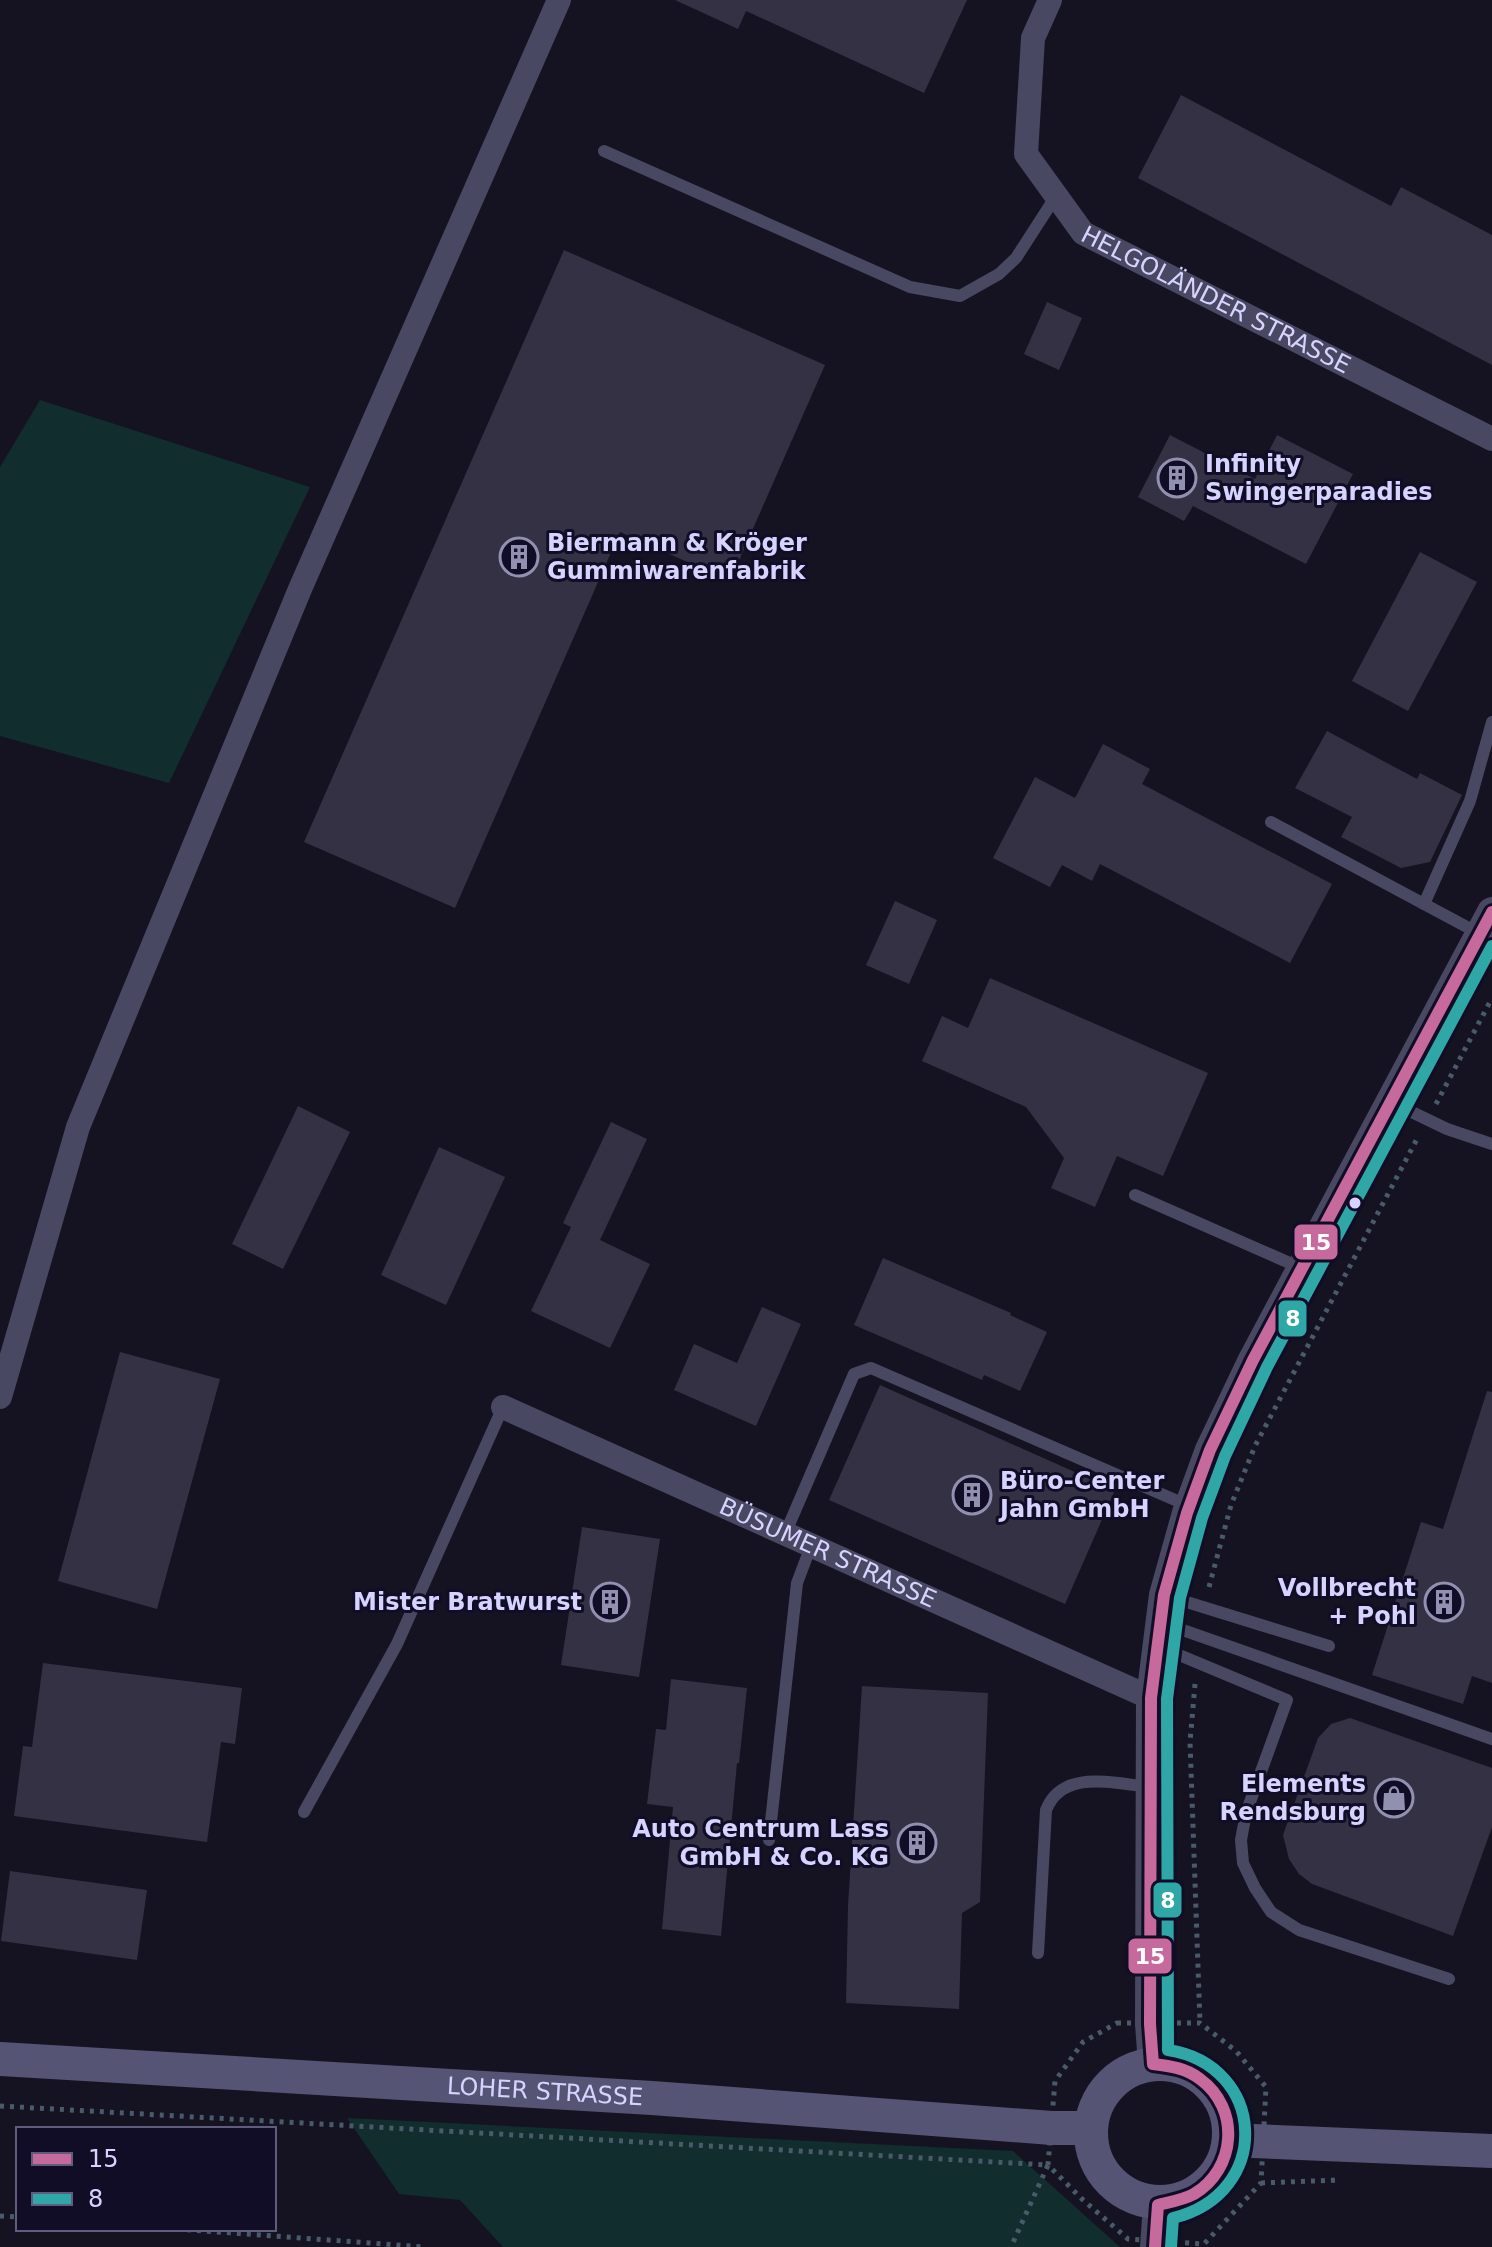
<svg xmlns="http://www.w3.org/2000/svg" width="1492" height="2247" font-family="'DejaVu Sans',sans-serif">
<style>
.green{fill:#112d2d}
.building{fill:#333143}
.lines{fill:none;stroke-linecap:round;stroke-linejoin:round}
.path{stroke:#495a6a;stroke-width:5;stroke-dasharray:4 6;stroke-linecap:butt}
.service{stroke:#484862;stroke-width:12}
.minor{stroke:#484862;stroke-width:24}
.tertiary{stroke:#484862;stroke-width:30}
.secondary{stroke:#565475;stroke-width:34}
.bus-1-casing{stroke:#110d27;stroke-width:18}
.bus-2-casing{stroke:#110d27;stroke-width:18}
.bus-1{stroke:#c6699c;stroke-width:12}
.bus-2{stroke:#2fa7a7;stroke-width:12}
.bus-dot{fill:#d6d3ff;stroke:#110d27;stroke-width:3}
.labels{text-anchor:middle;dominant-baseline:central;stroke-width:6;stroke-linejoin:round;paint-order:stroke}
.street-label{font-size:24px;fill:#d6d3ff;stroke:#110d27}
.poi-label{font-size:24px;font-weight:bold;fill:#d6d3ff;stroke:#110d27;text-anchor:end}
.line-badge{stroke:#110d27;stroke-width:3}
.badge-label{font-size:22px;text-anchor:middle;font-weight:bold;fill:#fff}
</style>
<rect width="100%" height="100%" fill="#151321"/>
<g class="green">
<polygon points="40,400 310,487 169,783 0,736 0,467"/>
<polygon points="347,2118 1013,2151 1120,2247 503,2247 460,2200 399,2194"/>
</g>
<g class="building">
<polygon points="675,0 967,0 924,93 746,11 738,29"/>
<polygon points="1181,95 1391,206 1401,187 1492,235 1492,365 1138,178"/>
<polygon points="564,250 825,365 730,581 620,532 455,908 304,842"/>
<polygon points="1047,302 1082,318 1059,370 1024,354"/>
<polygon points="1170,435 1255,479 1277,435 1353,474 1306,564 1193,506 1184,521 1138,497"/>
<polygon points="1420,552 1477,582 1408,711 1352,681"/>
<polygon points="1327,731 1417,779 1420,773 1462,795 1430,862 1401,868 1341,837 1352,817 1295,788"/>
<polygon points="1103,744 1150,769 1142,784 1332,884 1290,963 1100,864 1092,881 1062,865 1050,887 993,858 1035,777 1075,798"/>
<polygon points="895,901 937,920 909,984 866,965"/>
<polygon points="990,978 1208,1073 1163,1176 1117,1156 1095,1207 1051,1188 1064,1158 1026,1107 922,1061 942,1016 968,1028"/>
<polygon points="298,1106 350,1132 283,1269 232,1244"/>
<polygon points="611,1122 647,1139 600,1240 650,1264 610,1348 531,1311 571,1227 563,1223"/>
<polygon points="439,1147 505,1177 446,1305 381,1275"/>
<polygon points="883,1258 1011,1313 1010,1315 1047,1332 1020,1391 984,1375 982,1380 854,1325"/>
<polygon points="762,1307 801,1324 756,1426 674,1390 694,1344 737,1363"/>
<polygon points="120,1352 220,1379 157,1609 58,1581"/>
<polygon points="880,1385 1115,1490 1065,1604 829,1500"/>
<polygon points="1487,1391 1492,1392 1492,1683 1472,1676 1463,1704 1372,1675 1421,1522 1443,1529"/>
<polygon points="582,1527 660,1539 639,1677 561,1665"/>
<polygon points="43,1663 242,1688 235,1744 221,1742 207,1842 14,1816 23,1746 32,1747"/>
<polygon points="671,1679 747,1688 739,1763 737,1763 721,1936 662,1929 673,1807 647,1804 656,1729 666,1730"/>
<polygon points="862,1686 988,1693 980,1902 962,1913 959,2009 846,2003 848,1906"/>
<polygon points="1350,1718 1492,1768 1492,1827 1453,1936 1312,1884 1299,1874 1289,1859 1283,1835 1318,1738 1331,1724"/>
<polygon points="10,1871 147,1890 137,1960 1,1941"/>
</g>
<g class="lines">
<g class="path">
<polyline points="1436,1104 1492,998"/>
<polyline points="1209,1587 1231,1505 1255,1446 1418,1137"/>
<polyline points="1195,1684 1190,1742 1200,2023"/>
<polygon points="1117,2023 1200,2023 1236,2051 1266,2087 1261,2183 1204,2244 1128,2239 1082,2199 1048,2165 1055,2081 1083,2042"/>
<polyline points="0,2106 1048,2165 1011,2247"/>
<polyline points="1261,2183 1340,2180"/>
<polyline points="0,2216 18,2217"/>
<polyline points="177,2229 425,2247"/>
</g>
<g class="service">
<polyline points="604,151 910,287 960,296 999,274 1016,258 1056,196"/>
<polyline points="1271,822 1480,934"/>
<polyline points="1424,904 1470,801 1492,722"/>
<polyline points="1391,1102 1447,1129 1492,1144"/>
<polyline points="1135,1195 1301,1268"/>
<polyline points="785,1534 854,1374 871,1368 1189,1506"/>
<polyline points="1164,1595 1329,1646"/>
<polyline points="1160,1622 1492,1739"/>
<polyline points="1160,1647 1287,1700 1246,1813 1241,1840 1243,1863 1255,1888 1271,1912 1299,1930 1449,1979"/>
<polyline points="304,1812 397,1644 503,1407"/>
<polyline points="769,1840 797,1583 811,1546"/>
<path d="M1038 1953 1046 1810C1063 1768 1114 1784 1151 1787"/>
</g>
<g class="minor">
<path id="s1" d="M1050 0 1033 38 1026 154 1083 233 1492 439"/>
<polyline points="0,1397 78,1127 300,589 559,0"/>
<path id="s2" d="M503 1407 1151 1698"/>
</g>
<g class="tertiary">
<polyline points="1153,2064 1150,2024 1151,1698 1164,1595 1187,1513 1210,1450 1253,1360 1492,912"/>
<polyline points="1155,2247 1158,2205"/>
</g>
<g class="secondary">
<path id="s3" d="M0 2059 652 2098 1052 2128H1090"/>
<circle cx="1160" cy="2133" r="69"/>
<polyline points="1229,2140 1492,2151"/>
</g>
<defs>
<path id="bus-1" d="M1155 2247 1158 2205C1170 2202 1183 2200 1194 2194 1236 2169 1241 2109 1200 2079 1186 2068 1170 2066 1153 2064L1150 2024 1151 1698 1164 1595 1187 1513 1210 1450 1253 1360 1492 912"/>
<path id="bus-2" d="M1171 2247 1173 2218C1274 2193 1266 2065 1168 2050L1167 1699 1180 1598 1202 1518 1225 1456 1267 1367 1492 946"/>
</defs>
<use href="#bus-1" class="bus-1-casing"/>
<use href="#bus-2" class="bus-2-casing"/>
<use href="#bus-1" class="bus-1"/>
<use href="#bus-2" class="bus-2"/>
</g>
<defs>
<symbol id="building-ring" viewBox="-11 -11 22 22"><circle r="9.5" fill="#110d27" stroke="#9290b1" stroke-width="1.5"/><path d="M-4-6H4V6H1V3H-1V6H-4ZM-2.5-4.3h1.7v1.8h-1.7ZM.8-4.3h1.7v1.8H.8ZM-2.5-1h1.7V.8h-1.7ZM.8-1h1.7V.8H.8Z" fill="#9290b1"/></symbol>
<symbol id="shop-ring" viewBox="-11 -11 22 22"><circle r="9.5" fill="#110d27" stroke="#9290b1" stroke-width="1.5"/><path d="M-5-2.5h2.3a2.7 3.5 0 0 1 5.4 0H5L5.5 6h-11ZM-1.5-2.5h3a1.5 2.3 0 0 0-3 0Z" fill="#9290b1"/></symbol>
</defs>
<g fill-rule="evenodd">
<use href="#building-ring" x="1155" y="456" width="44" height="44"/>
<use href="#building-ring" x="497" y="535" width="44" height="44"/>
<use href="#building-ring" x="950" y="1473" width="44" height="44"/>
<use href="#building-ring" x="588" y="1580" width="44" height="44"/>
<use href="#building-ring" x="1422" y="1580" width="44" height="44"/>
<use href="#shop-ring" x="1372" y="1776" width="44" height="44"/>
<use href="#building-ring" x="895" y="1821" width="44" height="44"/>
</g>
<circle class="bus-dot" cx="1355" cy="1203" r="7"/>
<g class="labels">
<g class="street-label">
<text stroke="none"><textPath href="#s1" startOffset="404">HELGOLÄNDER STRASSE</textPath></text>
<text stroke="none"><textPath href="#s2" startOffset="356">BÜSUMER STRASSE</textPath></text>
<text stroke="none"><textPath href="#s3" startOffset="546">LOHER STRASSE</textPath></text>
</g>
<g class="poi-label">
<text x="1205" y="464" text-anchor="start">Infinity<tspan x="1205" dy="28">Swingerparadies</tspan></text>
<text x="547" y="543" text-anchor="start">Biermann &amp; Kröger<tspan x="547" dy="28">Gummiwarenfabrik</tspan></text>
<text x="1000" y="1481" text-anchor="start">Büro-Center<tspan x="1000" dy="28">Jahn GmbH</tspan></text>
<text x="1416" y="1588">Vollbrecht<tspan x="1416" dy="28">+ Pohl</tspan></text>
<text x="582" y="1602">Mister Bratwurst</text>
<text x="1366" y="1784">Elements<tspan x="1366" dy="28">Rendsburg</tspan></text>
<text x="889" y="1829">Auto Centrum Lass<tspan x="889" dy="28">GmbH &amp; Co. KG</tspan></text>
</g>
</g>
<g class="line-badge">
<rect x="1293" y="1223" width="46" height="38" rx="8" fill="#c6699c"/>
<rect x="1277" y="1299" width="31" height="39" rx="8" fill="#2fa7a7"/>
<rect x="1152" y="1881" width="31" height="38" rx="8" fill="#2fa7a7"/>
<rect x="1127" y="1937" width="46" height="38" rx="8" fill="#c6699c"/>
</g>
<g class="badge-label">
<text x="1316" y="1250">15</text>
<text x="1293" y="1326">8</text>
<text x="1168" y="1908">8</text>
<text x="1150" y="1964">15</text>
</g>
<rect x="16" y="2127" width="260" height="104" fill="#110d27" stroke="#605c7d" stroke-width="2"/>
<rect x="32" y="2153" width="40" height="12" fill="#c6699c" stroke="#605c7d" stroke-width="2"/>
<text x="88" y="2167" font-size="24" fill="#d6d3ff">15</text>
<rect x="32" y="2193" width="40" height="12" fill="#2fa7a7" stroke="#605c7d" stroke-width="2"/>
<text x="88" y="2207" font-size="24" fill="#d6d3ff">8</text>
</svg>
